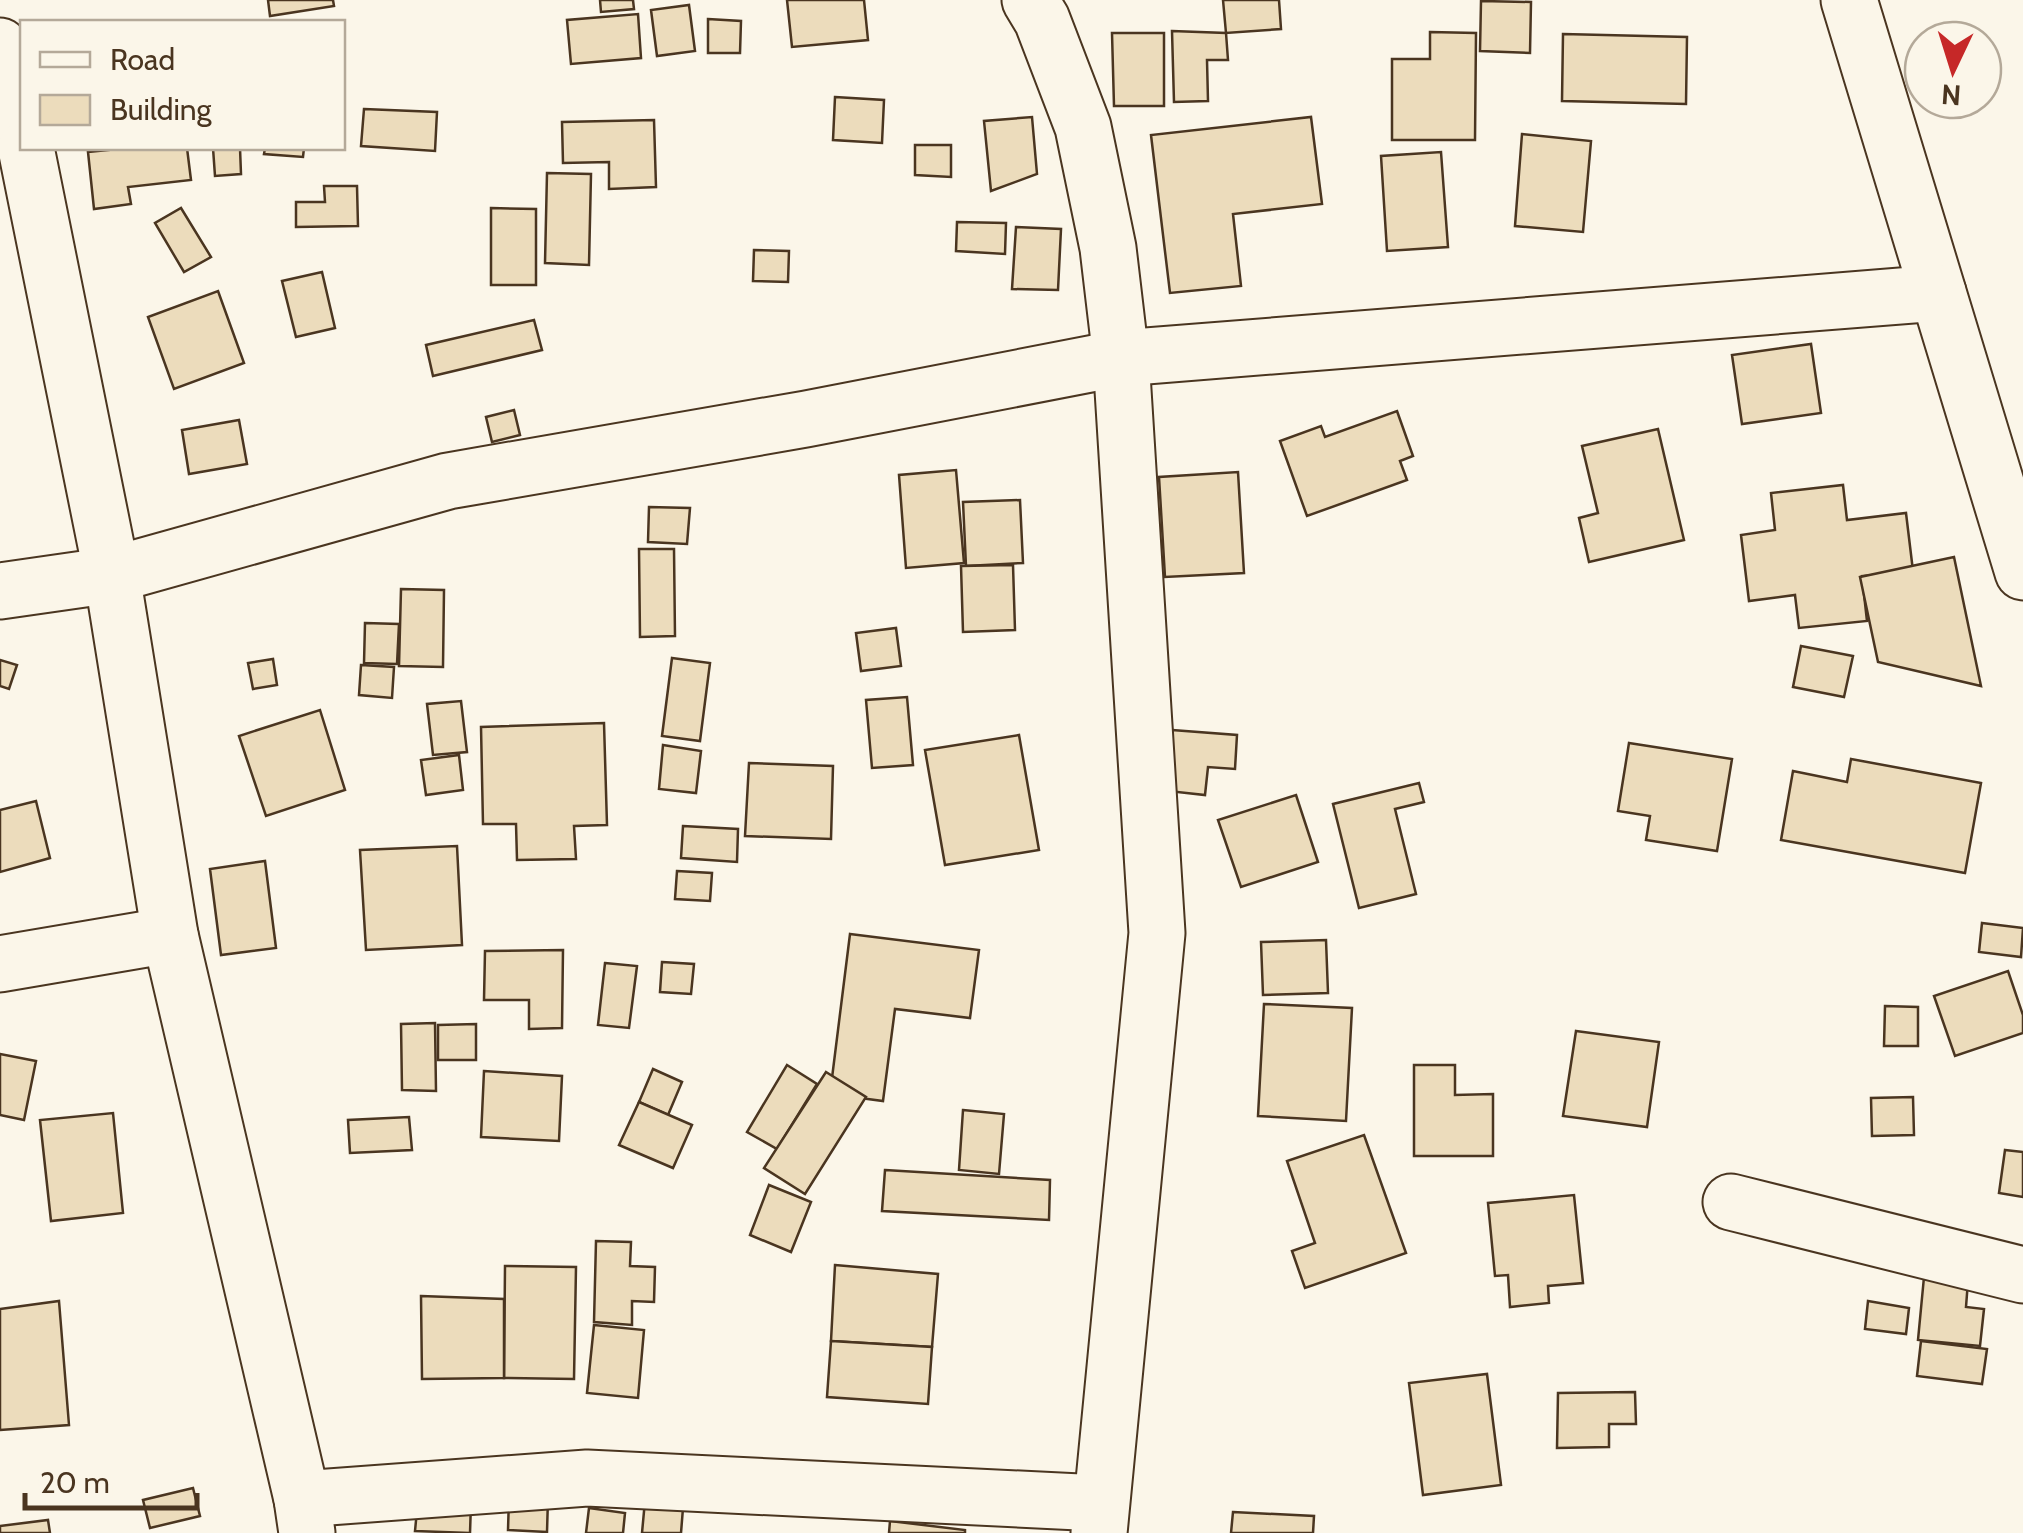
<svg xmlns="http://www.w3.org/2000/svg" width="2023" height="1533" font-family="Cabin,sans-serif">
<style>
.building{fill:#ecdcbc;stroke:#4a3520;stroke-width:2.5}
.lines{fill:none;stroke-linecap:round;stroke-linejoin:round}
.minor-casing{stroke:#4a3520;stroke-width:59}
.minor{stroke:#fbf6e9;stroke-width:55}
</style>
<rect width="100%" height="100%" fill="#fbf6e9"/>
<g class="building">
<polygon points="268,0 333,0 334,6 270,16"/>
<polygon points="600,0 633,0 634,9 601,12"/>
<polygon points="787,0 864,0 868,40 792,47"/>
<polygon points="1223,0 1279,0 1281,29 1226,33"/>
<polygon points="1481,1 1531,2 1530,53 1480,51"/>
<polygon points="689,5 695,51 657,56 651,10"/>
<polygon points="638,14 641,58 571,64 567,20"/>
<polygon points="708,19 741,21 740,53 708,53"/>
<polygon points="1172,31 1226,33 1228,60 1207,60 1208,101 1174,102"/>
<polygon points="1430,32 1476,33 1475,140 1392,140 1392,59 1430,59"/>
<polygon points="1112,33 1164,33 1164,106 1114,106"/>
<polygon points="1563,34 1687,37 1686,104 1562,101"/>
<polygon points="835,97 884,100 882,143 833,140"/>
<polygon points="364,109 437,112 435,151 361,146"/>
<polygon points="1032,117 1037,174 991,191 984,121"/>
<polygon points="1311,117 1322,204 1233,214 1241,286 1170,293 1151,135"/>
<polygon points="654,120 656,187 609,189 609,162 563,163 562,122"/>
<polygon points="1522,134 1591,141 1583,232 1515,226"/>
<polygon points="915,145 951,145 951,177 915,175"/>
<polygon points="128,148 187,148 191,180 128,187 131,204 94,209 88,152"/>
<polygon points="213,148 240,148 241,174 215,176"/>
<polygon points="265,148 304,148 303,157 264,154"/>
<polygon points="1441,152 1448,247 1387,251 1381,156"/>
<polygon points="547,173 591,174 589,265 545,263"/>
<polygon points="324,186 357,186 358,226 296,227 296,202 325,202"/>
<polygon points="181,208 211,257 184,272 155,223"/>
<polygon points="491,208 536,209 536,285 491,285"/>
<polygon points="957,222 1006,223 1005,254 956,251"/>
<polygon points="1016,227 1061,229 1058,290 1012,289"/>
<polygon points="754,250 789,251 788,282 753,281"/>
<polygon points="322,272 335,328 296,337 282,281"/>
<polygon points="218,291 244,363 174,389 148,317"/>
<polygon points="534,320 542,350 433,376 426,345"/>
<polygon points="1811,344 1821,413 1742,424 1732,355"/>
<polygon points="514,410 520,435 492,442 486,417"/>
<polygon points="1397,411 1413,456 1400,461 1407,480 1307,516 1280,441 1321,426 1325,437"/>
<polygon points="239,420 247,464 189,474 182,430"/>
<polygon points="1658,429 1684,540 1589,562 1579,518 1598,513 1582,446"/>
<polygon points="956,470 964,563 906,568 899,475"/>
<polygon points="1238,472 1244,573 1165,577 1159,477"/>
<polygon points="1843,485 1847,520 1906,513 1913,571 1862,576 1867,621 1799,628 1795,595 1749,601 1741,535 1775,530 1771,493"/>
<polygon points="1020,500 1023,563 966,566 963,502"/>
<polygon points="649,507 690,508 687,544 648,542"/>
<polygon points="639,549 674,549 675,636 640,637"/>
<polygon points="1954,557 1981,686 1878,662 1860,577"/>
<polygon points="1013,565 1015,630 963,632 961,566"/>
<polygon points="401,589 444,590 443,667 399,666"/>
<polygon points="365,623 399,624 397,664 364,663"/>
<polygon points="896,628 901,666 861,671 856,633"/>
<polygon points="1801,646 1853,656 1844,697 1793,687"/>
<polygon points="672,658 710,663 700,741 662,736"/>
<polygon points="273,659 277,685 253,689 248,663"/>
<polygon points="0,660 17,665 9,689 0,686"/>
<polygon points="361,665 394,667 392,698 359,695"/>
<polygon points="907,697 913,765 872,768 866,700"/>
<polygon points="461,701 467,752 433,755 427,704"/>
<polygon points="320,710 345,790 266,816 239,736"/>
<polygon points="604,723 607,825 574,826 576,859 517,860 516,824 483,824 481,727"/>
<polygon points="1172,730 1237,735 1235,769 1208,767 1205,795 1168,791"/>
<polygon points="1019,735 1039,850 945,865 925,750"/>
<polygon points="1629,743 1732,759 1717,851 1646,840 1650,816 1618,811"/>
<polygon points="663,745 701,751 696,793 659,789"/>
<polygon points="459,755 463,790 426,795 421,760"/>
<polygon points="1851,759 1981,783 1965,873 1781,840 1793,771 1847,782"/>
<polygon points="749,763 833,766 831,839 745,836"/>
<polygon points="1419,783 1424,802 1395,809 1416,894 1359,908 1333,804"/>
<polygon points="1296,795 1318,862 1241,887 1218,820"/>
<polygon points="36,801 50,858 0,872 0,810"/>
<polygon points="683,826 738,829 737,862 681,858"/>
<polygon points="457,846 462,945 366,950 360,850"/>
<polygon points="265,861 276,948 221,955 210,869"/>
<polygon points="677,871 712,873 710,901 675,899"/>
<polygon points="1982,923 2023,928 2021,957 1979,952"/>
<polygon points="850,934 979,950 970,1018 895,1009 883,1101 830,1094"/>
<polygon points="1326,940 1328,993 1263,995 1261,942"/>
<polygon points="563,950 562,1028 529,1029 529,1000 484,1000 485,951"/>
<polygon points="662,962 694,964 691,994 660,992"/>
<polygon points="605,963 637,966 629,1028 598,1025"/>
<polygon points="2008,971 2023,1015 2023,1033 1955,1056 1934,996"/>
<polygon points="1264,1004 1352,1008 1346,1121 1258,1116"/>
<polygon points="1885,1006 1918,1007 1918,1046 1884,1046"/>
<polygon points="435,1023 436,1091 402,1090 401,1024"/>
<polygon points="476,1024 476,1060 438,1060 438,1025"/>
<polygon points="1576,1031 1659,1042 1647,1127 1563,1116"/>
<polygon points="0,1054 36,1061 24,1120 0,1115"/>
<polygon points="787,1065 817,1084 777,1149 747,1132"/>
<polygon points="1414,1065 1455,1065 1455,1095 1493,1094 1493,1156 1414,1156"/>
<polygon points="653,1069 682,1082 668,1115 639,1102"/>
<polygon points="484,1071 562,1076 559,1141 481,1137"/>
<polygon points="826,1072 866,1097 805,1194 764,1168"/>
<polygon points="1913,1097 1914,1135 1872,1136 1871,1098"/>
<polygon points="639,1102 692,1125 673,1168 619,1145"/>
<polygon points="963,1110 1004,1114 999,1174 959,1170"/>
<polygon points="113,1113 123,1213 51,1221 40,1120"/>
<polygon points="409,1117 412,1150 350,1153 348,1120"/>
<polygon points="1364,1135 1406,1253 1305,1288 1292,1251 1315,1243 1287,1161"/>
<polygon points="2005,1150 2023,1152 2023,1197 1999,1193"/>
<polygon points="885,1170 1050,1180 1049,1220 882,1211"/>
<polygon points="769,1185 811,1202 791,1252 750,1235"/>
<polygon points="1574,1195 1583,1283 1548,1286 1549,1303 1510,1307 1508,1275 1495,1276 1488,1203"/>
<polygon points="596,1241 631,1242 630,1266 655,1267 654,1302 632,1301 632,1325 594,1322"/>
<polygon points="835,1265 938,1274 932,1347 831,1341"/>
<polygon points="505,1266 576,1267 574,1379 504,1378"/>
<polygon points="1924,1277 1968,1281 1966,1307 1984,1309 1980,1346 1918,1340"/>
<polygon points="421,1296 504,1299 504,1378 422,1379"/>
<polygon points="59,1301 69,1425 0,1430 0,1309"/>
<polygon points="1868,1301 1909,1308 1906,1334 1865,1329"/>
<polygon points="594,1325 644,1330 638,1398 587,1393"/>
<polygon points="831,1341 932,1347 928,1404 827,1397"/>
<polygon points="1921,1341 1987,1349 1982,1384 1917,1376"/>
<polygon points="1487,1374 1501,1485 1423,1495 1409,1383"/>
<polygon points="1635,1392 1636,1424 1609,1424 1609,1447 1557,1448 1558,1393"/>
<polygon points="647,1479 685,1483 681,1533 642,1533"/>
<polygon points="193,1488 200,1516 150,1528 143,1500"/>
<polygon points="509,1497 548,1498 547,1532 508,1530"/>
<polygon points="418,1500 471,1503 470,1533 415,1531"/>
<polygon points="589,1508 625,1513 623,1533 586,1533"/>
<polygon points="1233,1512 1314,1516 1313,1533 1231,1533"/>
<polygon points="48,1520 50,1533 0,1533 0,1526"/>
<polygon points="890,1521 965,1530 965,1533 889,1533"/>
</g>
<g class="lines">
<defs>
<g id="minor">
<polyline points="1030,0 1042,20 1083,127 1108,248 1121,358 1157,933 1099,1533"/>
<polyline points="1849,0 2023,572"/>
<polyline points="0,46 22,129"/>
<polyline points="26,148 112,575 170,935 302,1499 307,1533"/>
<polyline points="0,591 112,575 448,481 806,419 1121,358 1938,293"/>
<polyline points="0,964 170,935"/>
<polyline points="1731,1202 2023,1275"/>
<polyline points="302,1499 587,1478 1100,1503"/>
</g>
</defs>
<use href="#minor" class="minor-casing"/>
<use href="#minor" class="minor"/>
</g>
<rect x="20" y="20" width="325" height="130" fill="#fbf6e9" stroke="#b4a999" stroke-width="2.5"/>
<rect x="40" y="52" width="50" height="15" fill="#fbf6e9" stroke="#b4a999" stroke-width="2.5"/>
<text x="110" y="70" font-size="30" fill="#4a3520">Road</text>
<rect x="40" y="95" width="50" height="30" fill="#ecdcbc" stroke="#b4a999" stroke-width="2.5"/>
<text x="110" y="120" font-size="30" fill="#4a3520">Building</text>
<g transform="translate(1953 70) rotate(184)"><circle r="48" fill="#fbf6e9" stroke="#b4a999" stroke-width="2.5"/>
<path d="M0-8L18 38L0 25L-18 38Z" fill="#c62828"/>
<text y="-15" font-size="28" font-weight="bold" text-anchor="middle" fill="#4a3520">N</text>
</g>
<path d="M25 1493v15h172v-15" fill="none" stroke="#4a3520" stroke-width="5"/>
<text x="40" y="1493" font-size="30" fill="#4a3520" stroke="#fbf6e9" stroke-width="8" paint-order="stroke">20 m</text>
</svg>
